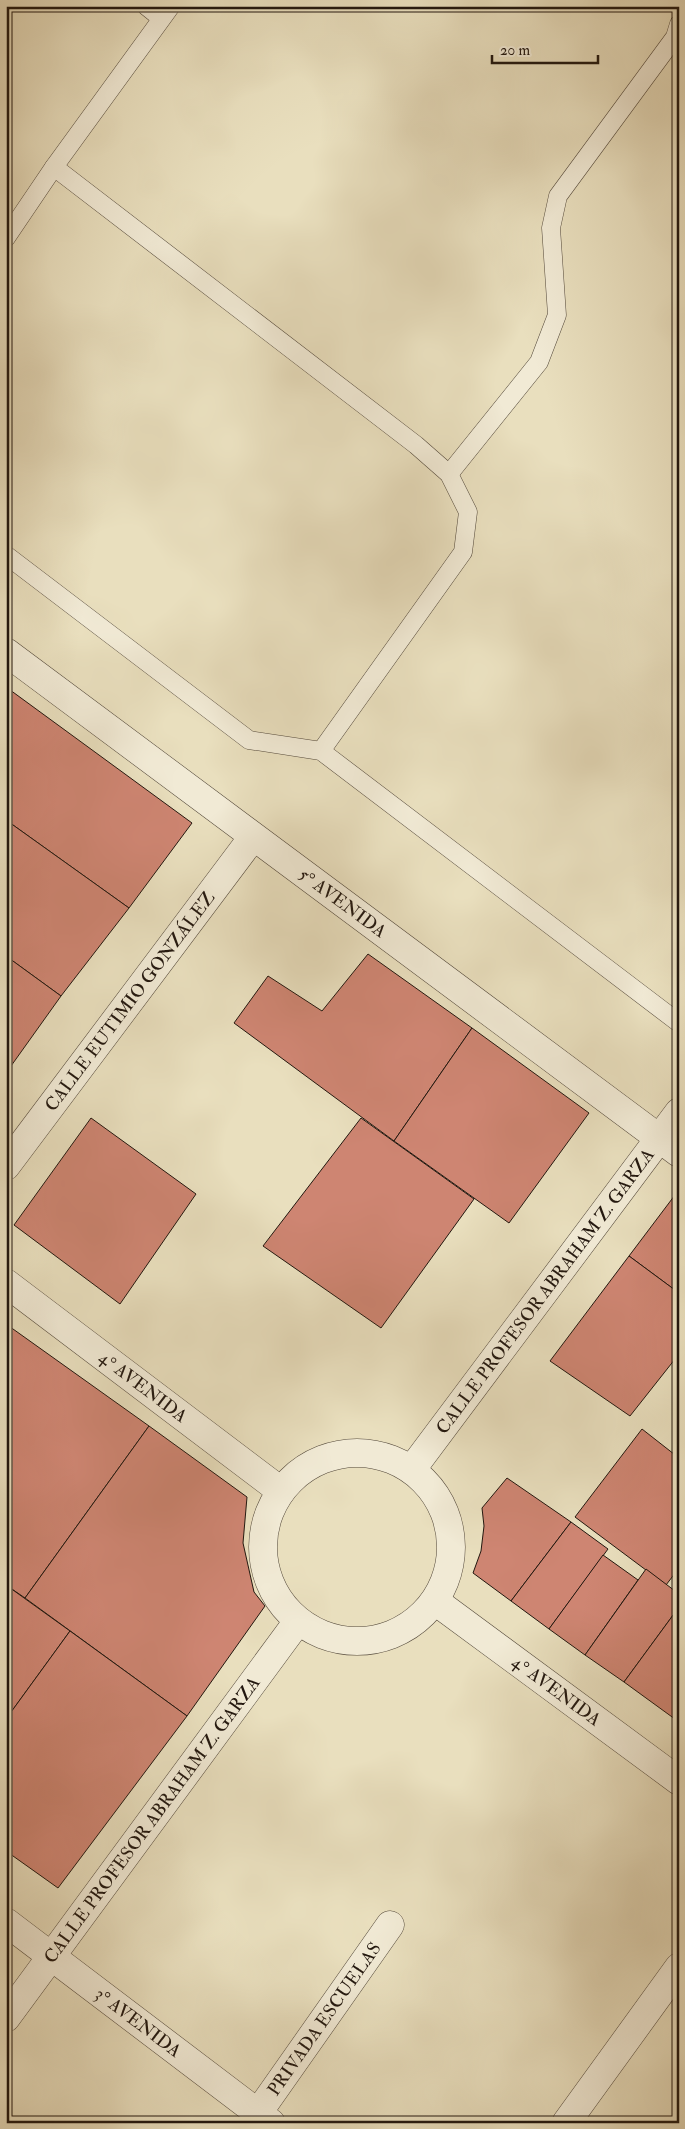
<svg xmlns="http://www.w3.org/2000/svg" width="685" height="2129" font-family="'IM FELL Double Pica',serif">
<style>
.building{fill:#ce8572;stroke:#22170f}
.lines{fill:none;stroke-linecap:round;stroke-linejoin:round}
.lane-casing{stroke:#54493b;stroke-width:19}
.street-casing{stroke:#54493b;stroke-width:29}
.lane{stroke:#f1ead5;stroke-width:18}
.street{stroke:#f1ead5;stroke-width:28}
.labels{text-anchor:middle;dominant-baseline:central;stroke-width:5;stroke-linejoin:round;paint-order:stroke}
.street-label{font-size:18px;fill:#22170f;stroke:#f1ead5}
</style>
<rect width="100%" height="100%" fill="#e9dfbe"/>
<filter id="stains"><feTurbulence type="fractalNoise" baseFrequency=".004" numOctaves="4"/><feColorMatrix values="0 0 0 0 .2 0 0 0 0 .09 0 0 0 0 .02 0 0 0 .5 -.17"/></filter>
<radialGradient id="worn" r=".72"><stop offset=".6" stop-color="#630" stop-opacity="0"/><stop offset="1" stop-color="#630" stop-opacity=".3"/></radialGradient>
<g class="building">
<polygon points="6,687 192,823 129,908 6,820"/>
<polygon points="6,820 129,908 61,996 6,956"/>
<polygon points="368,954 472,1028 394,1141 234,1023 268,976 322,1011"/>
<polygon points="6,956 61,996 6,1073"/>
<polygon points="472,1028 589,1113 509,1223 394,1141"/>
<polygon points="91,1118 196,1194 120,1304 14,1225"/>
<polygon points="361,1118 474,1199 381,1328 263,1246"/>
<polygon points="678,1191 679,1192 679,1293 629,1256"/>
<polygon points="629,1256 679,1293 679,1354 630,1416 550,1361"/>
<polygon points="6,1324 149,1426 25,1598 6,1585"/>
<polygon points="149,1426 247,1497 243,1543 254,1592 265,1606 187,1716 25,1598"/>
<polygon points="642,1429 679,1458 679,1568 666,1585 575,1517"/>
<polygon points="507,1478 571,1522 511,1601 473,1573 481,1551 484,1526 482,1508"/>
<polygon points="571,1522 608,1549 549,1629 511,1601"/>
<polygon points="603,1555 638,1580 585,1655 549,1629"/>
<polygon points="646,1569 679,1594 679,1607 624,1682 585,1655"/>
<polygon points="6,1585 70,1631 6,1719"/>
<polygon points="679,1607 679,1722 624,1682"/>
<polygon points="70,1631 187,1716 58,1888 6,1851 6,1719"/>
</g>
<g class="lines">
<defs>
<g id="lane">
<polyline points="146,6 161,18"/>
<polyline points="54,167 416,445 449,474 468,512 463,552 321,751"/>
<polyline points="6,238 54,167 171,6"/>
<polyline points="449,474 539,362 557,315 551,228 558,196 675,37 679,24"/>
<polyline points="6,555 249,740 321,751 679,1023"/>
</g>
<g id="street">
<path id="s1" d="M6 652 679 1153"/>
<path id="s2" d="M6 1166 253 837"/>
<path id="s3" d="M6 1283 281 1491"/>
<circle cx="357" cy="1547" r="94"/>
<path id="s4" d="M412 1469 679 1112"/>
<path id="s5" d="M435 1601 679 1781"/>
<path id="s6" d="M6 1922 271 2123"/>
<path id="s7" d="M6 2018 298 1621"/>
<path id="s8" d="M258 2113 390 1925"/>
<polyline points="566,2123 679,1967"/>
</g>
</defs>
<use href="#lane" class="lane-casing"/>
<use href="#street" class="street-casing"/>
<use href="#lane" class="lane"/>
<use href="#street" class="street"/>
</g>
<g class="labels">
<g class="street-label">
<text stroke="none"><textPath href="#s1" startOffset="420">5° AVENIDA</textPath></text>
<text stroke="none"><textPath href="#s2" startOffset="206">CALLE EUTIMIO GONZÁLEZ</textPath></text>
<text stroke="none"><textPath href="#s4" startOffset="222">CALLE PROFESOR ABRAHAM Z. GARZA</textPath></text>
<text stroke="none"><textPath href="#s3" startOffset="172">4° AVENIDA</textPath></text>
<text stroke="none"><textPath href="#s5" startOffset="151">4° AVENIDA</textPath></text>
<text stroke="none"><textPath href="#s7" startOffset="246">CALLE PROFESOR ABRAHAM Z. GARZA</textPath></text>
<text stroke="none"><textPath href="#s8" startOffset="115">PRIVADA ESCUELAS</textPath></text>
<text stroke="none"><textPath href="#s6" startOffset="166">3° AVENIDA</textPath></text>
</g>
</g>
<rect width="685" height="2129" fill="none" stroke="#e9dfbe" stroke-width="25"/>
<rect x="8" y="8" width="670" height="2114" fill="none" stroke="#22170f" stroke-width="2.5"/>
<rect x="12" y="12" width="660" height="2104" fill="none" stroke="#22170f"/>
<path d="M492 55v8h106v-8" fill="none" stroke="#22170f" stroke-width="2.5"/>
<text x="500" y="55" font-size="15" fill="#22170f" stroke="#f1ead5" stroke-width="4" paint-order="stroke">20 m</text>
<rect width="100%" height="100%" filter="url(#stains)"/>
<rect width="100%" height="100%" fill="url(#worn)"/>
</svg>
